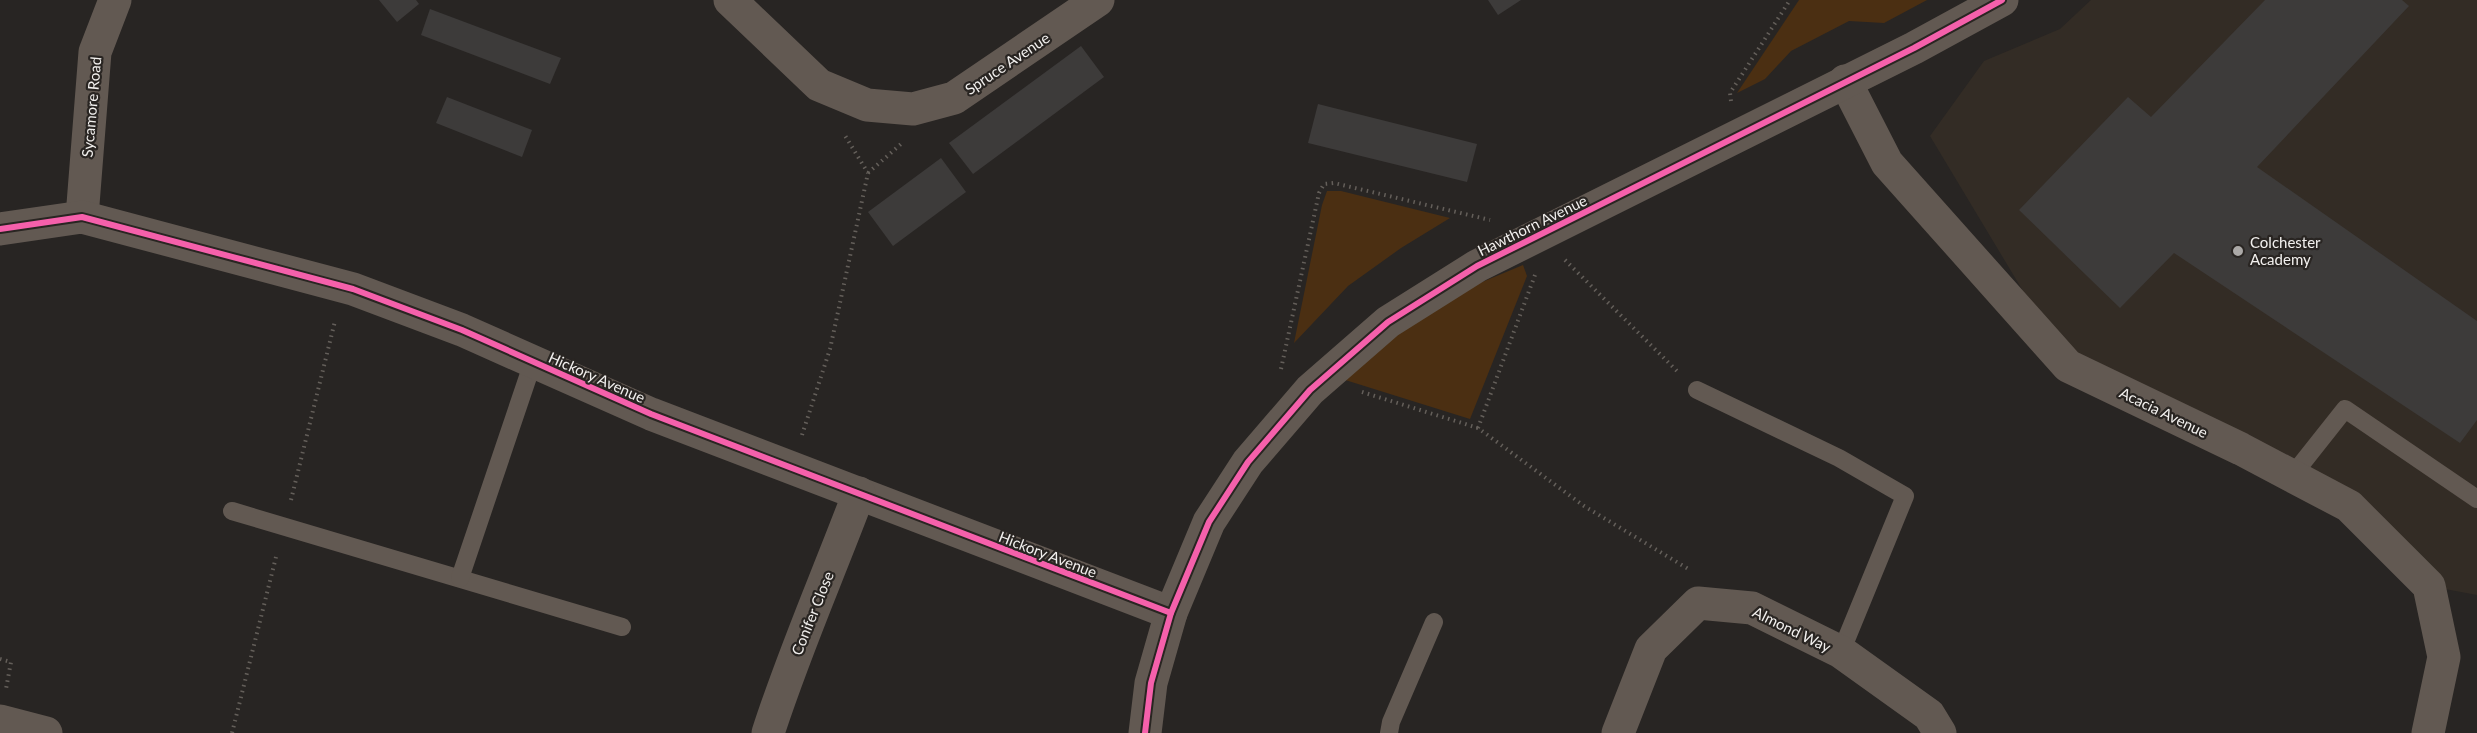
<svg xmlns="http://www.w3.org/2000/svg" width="2477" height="733" font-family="Lato,sans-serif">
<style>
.built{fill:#332c25}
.green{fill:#4b2f12}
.building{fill:#3d3b3a}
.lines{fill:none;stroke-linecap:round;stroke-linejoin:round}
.path{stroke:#645f5a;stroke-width:4;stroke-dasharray:1.5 4.5;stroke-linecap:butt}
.service{stroke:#625952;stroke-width:18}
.minor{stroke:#625952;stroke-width:33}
.tertiary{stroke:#625952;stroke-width:33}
.cycleway-casing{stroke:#292522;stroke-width:10}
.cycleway{stroke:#f560ab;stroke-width:6}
.poi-dot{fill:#aba9a7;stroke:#292522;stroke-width:2}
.labels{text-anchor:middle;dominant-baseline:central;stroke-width:4.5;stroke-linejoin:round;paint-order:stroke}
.street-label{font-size:15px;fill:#f2f0ee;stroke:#292522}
.poi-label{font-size:15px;fill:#f2f0ee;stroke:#292522;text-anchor:start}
</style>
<rect width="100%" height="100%" fill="#282523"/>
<polygon class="built" points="2091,0 2477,0 2477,595 2429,586 2349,506 2068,366 1930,136 1984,61 2060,29"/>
<g class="green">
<polygon points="1799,0 1927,0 1884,23 1849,21 1791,51 1765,79 1737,93"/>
<polygon points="1327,191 1341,191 1450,218 1401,248 1348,286 1294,343 1322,205"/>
<polygon points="1523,265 1527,276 1470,419 1342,379 1404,326 1451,295"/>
</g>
<g class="building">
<polygon points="379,0 416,0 419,4 397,22"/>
<polygon points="1488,0 1521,0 1498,15"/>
<polygon points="2265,0 2402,0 2409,6 2257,167 2477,321 2477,420 2460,443 2174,253 2120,308 2019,210 2128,97 2151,117"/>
<polygon points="430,9 561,58 550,84 421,35"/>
<polygon points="1081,46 1104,77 973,174 949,143"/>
<polygon points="447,97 532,130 522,157 436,123"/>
<polygon points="1318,104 1477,144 1467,182 1308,143"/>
<polygon points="941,158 966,192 893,246 868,212"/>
</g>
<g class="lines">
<g class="path">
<polyline points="1731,101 1730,93 1790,0"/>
<polyline points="868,173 901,144"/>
<polyline points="1565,260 1677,371"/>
<polyline points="1535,275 1478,428 1584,506 1690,570"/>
<polyline points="1281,369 1319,193 1324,184 1334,183 1490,220"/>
<polyline points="1362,392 1478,428"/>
<polyline points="802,435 830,349 868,173 844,134"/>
<polyline points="291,500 335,321"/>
<polyline points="0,659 11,662 6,689"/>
<polyline points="232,733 277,553"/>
</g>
<g class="service">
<polyline points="1697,390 1839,458 1905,496 1841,652"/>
<polyline points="2292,476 2345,409 2477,499"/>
<polyline points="232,511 622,627"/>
<polyline points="460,578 533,362"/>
<polyline points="1389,733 1391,722 1434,622"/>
</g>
<g class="minor">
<polyline points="730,0 819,85 867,105 913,109 954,98 1098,0"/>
<polyline points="1845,81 1887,163 2068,366 2241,449 2349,506 2429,586 2444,657 2428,733"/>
<polyline points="82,217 95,52 115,0"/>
<polyline points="0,229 82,217 353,289 462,330 651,414 1171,613"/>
<polyline points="0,721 46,733"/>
<path d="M768 733C794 652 829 573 859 493"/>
<polyline points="1618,733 1651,649 1698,603 1752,608 1841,652 1929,715 1940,733"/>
</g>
<polyline class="tertiary" points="1145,733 1151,683 1171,613 1209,522 1248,462 1310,390 1388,322 1477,266 1914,48 2002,0"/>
<defs>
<g id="cycleway">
<polyline points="0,229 82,217 353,289 462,330 651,414 1171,613"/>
<polyline points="1145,733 1151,683 1171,613 1209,522 1248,462 1310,390 1388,322 1477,266 1914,48 2002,0"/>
</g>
</defs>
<use href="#cycleway" class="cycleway-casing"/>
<use href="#cycleway" class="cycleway"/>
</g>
<circle class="poi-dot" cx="2238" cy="251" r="6"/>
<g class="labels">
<g class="street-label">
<text transform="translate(1007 63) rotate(-34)">Spruce Avenue</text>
<text transform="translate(91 107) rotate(-85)">Sycamore Road</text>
<text transform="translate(1532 225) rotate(-26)">Hawthorn Avenue</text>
<text transform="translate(597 377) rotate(24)">Hickory Avenue</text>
<text transform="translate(2164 412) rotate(26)">Acacia Avenue</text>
<text transform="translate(1048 554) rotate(21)">Hickory Avenue</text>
<text transform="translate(812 613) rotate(-68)">Conifer Close</text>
<text transform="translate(1792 629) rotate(26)">Almond Way</text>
</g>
<g class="poi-label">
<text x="2250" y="242">Colchester<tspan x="2250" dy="17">Academy</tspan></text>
</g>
</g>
</svg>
